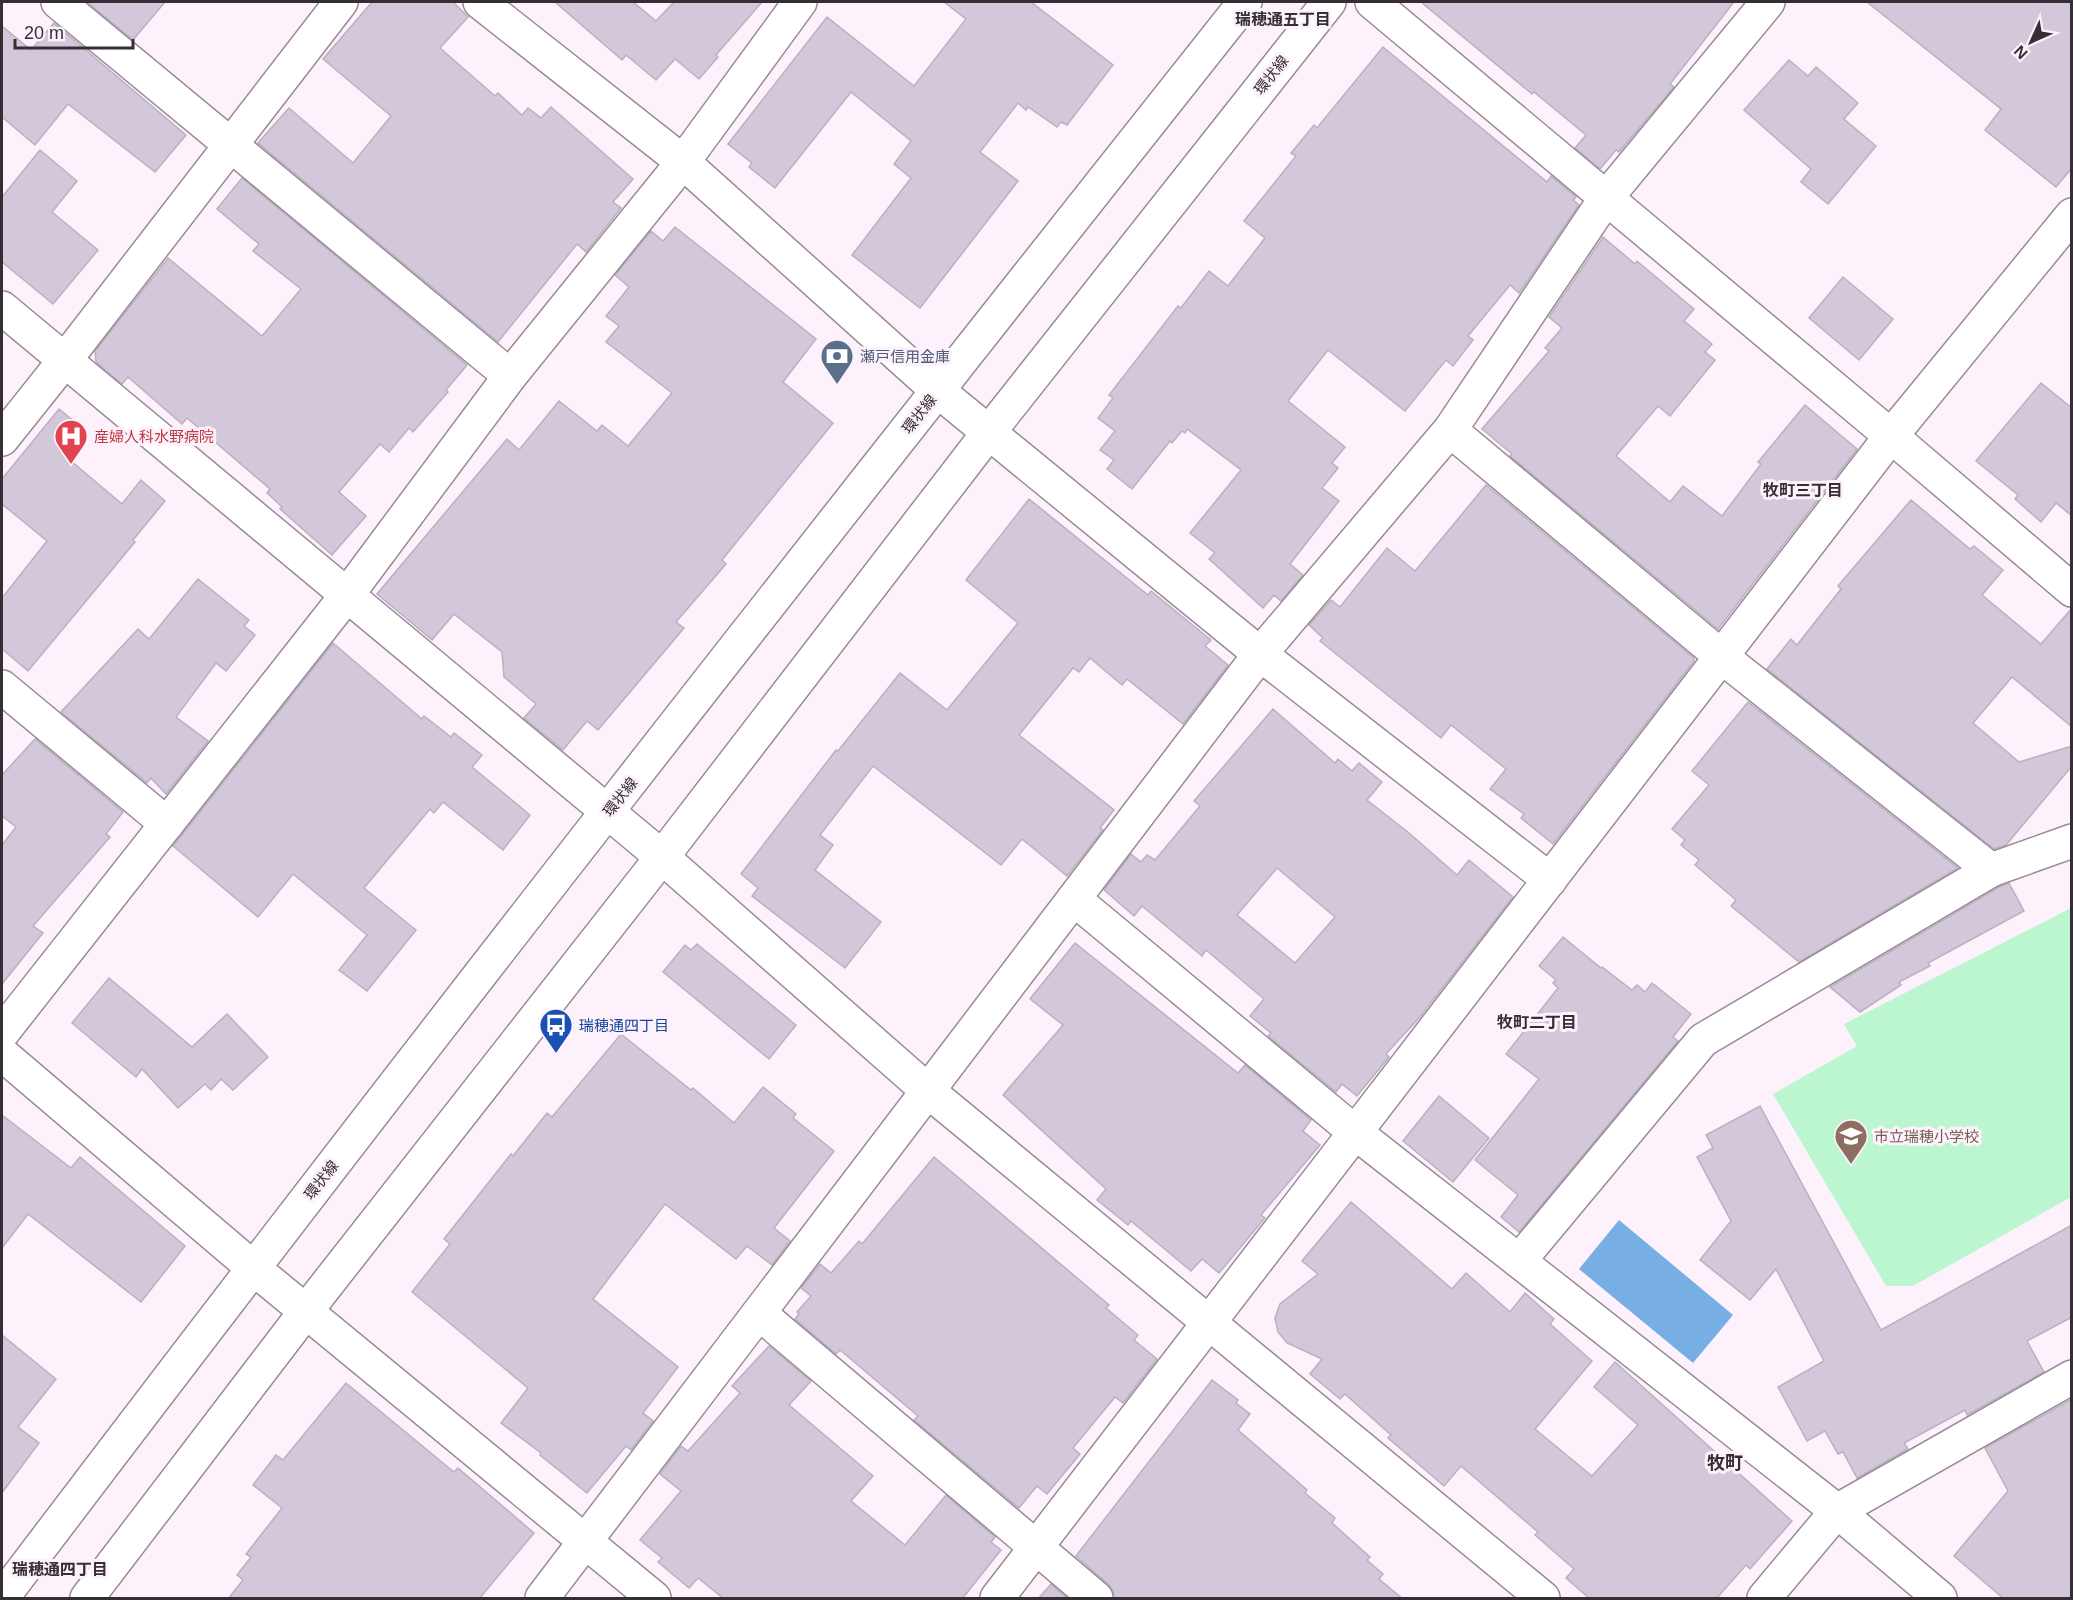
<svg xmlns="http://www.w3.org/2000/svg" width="2073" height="1600" font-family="Helvetica,'Noto Sans JP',sans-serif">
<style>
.green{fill:#bcf6d0}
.water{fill:#77aee3}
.building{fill:#d3c7da;stroke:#bbafc2;stroke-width:1.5;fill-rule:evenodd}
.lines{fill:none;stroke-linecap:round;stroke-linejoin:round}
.minor-casing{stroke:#9a8a98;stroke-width:36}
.major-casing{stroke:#9a8a98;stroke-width:36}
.minor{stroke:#fff;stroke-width:33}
.major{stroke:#fff;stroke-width:33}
.labels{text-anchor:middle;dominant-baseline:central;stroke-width:6;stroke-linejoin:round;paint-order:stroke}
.street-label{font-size:15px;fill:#352e34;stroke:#fdf2fc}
.service-label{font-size:15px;fill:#4e5e75;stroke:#fdf2fc;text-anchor:start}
.health-label{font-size:15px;fill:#be3a42;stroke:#fdf2fc;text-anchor:start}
.transit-label{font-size:15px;fill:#164399;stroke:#fdf2fc;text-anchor:start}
.education-label{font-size:15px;fill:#785e54;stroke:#fdf2fc;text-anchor:start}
.neighbourhood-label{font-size:16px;font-weight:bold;fill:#352e34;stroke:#fdf2fc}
.quarter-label{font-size:18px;font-weight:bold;fill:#352e34;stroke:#fdf2fc}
</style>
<rect width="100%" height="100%" fill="#fdf2fc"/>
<polygon class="green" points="2071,908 2071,1197 1913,1286 1886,1286 1773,1094 1857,1046 1844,1024"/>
<polygon class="water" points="1619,1220 1733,1315 1693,1363 1579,1269"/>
<g class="building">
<polygon points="87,2 165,2 133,40"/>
<polygon points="372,2 453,2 468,17 440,48 495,96 498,93 522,115 528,108 541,118 551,107 633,179 613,202 621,208 586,252 577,244 498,342 258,143 289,108 353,163 391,116 323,59"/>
<polygon points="555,2 633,2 656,21 674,2 762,2 716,55 718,57 699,79 675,59 656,80 626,55 622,60"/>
<polygon points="944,2 1031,2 1113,65 1067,125 1061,122 1057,127 1028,107 1026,110 1018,103 980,152 1018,181 920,308 852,255 911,178 894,164 911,141 851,92 775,188 749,167 752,163 728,144 827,17 914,86 966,19"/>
<polygon points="1421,2 1734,2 1670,84 1674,87 1619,152 1616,150 1600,169 1575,148 1586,135 1534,92 1532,94"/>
<polygon points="1867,2 2072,2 2072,168 2056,187 1985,130 2001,109"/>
<polygon points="54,23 186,135 155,172 68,104 35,145 2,117 2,26 31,50"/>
<polygon points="1383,47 1547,182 1551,176 1576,197 1573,200 1579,205 1519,293 1510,285 1468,336 1473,340 1453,366 1446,360 1405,411 1328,350 1288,401 1345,447 1332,463 1338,468 1322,488 1339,501 1290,564 1303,575 1281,601 1274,595 1263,608 1209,559 1215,553 1190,533 1241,470 1187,429 1185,433 1182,431 1172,443 1170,441 1132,489 1107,469 1114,460 1100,450 1115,431 1098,418 1113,398 1109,395 1178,306 1181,308 1209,271 1228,286 1265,238 1244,221 1296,156 1291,153 1314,125 1317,128"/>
<polygon points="1789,60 1808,76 1816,67 1858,103 1844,119 1876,146 1828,204 1801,182 1811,169 1744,110"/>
<polygon points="40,150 77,181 52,212 98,250 53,304 2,262 2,197"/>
<polygon points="242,178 467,365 446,390 448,392 413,432 409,428 389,452 380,444 339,492 366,516 332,555 280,509 282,507 267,493 270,489 187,418 182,424 128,377 122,384 96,362 95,351 168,258 262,336 301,289 253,251 259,244 217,209"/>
<polygon points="675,227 816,339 783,382 833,423 722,560 726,564 676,622 684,628 598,730 587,721 563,750 524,718 536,704 504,677 502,652 454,614 432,640 377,594 507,439 519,450 559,401 597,431 602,425 628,446 672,393 606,342 619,326 606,316 629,287 615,275 651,231 663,241"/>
<polygon points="1603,237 1635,264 1637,261 1694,309 1684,321 1712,344 1705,352 1715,360 1670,416 1658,406 1616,456 1670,502 1683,486 1722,516 1761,464 1758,462 1805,405 1857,449 1718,629 1510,456 1512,454 1482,429 1549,351 1545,348 1562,328 1549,317"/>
<polygon points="1843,277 1893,319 1859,360 1809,318"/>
<polygon points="2041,383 2072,408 2072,516 2056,503 2041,522 2015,499 2018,495 1976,461"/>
<polygon points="59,409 85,430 64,455 122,504 141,480 165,501 133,540 135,542 28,671 2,649 2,598 47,541 2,504 2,479"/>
<polygon points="1486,485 1694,658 1694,661 1553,844 1521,818 1524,814 1490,789 1506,769 1451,725 1441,738 1320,641 1323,638 1309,625 1331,600 1340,607 1387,548 1415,571"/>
<polygon points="1029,499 1148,595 1151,591 1211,640 1205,646 1228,665 1183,724 1127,679 1122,685 1090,658 1079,672 1073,668 1019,735 1114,810 1100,828 1103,830 1067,876 1022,839 1001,865 873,766 820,835 833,845 815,870 881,922 845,968 752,896 758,888 741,874 836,750 838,751 900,673 947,710 1018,623 966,580"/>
<polygon points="1911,500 1970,549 1974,546 2003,570 1982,595 2041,644 2072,608 2072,727 2012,677 1973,723 2019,762 2072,746 2072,766 2006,845 1994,849 1767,669 1791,639 1797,645 1841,589 1838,586"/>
<polygon points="198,579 249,620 244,626 255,635 226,671 216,663 176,717 208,741 166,794 151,778 147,783 61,712 138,629 149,639"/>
<polygon points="333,643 422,719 424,716 451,737 454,733 482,755 472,767 530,815 503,850 443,802 434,813 430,809 364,888 416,930 367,991 339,970 367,935 293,874 258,917 173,846"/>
<polygon points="1748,702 1958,868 1799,962 1731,906 1736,900 1695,865 1699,860 1681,845 1685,840 1672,829 1709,785 1692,771"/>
<path d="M1273 709 1335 763 1338 759 1352 771 1359 763 1382 782 1367 800 1409 833 1457 875 1469 860 1513 897 1419 1018 1386 1054 1389 1057 1357 1096 1342 1084 1336 1092 1268 1036 1271 1033 1250 1016 1264 999 1206 950 1202 956 1142 906 1134 916 1104 890 1131 854 1141 862 1147 855 1155 860 1200 806 1194 801ZM1277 868 1335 917 1295 963 1237 915Z"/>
<polygon points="35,739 123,812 106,834 110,837 33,926 43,933 2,984 2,845 16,827 2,816 2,775"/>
<polygon points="2009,883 2024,911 1928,963 1930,966 1899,982 1901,985 1860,1012 1830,987 1999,887"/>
<polygon points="1563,937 1601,968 1602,967 1632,990 1637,985 1645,992 1652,983 1691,1014 1673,1037 1678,1041 1519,1232 1501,1217 1518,1195 1475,1160 1539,1079 1506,1054 1558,988 1553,983 1556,980 1539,966"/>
<polygon points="1075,943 1238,1073 1245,1065 1311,1120 1303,1131 1320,1145 1261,1215 1265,1218 1219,1273 1202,1259 1191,1271 1131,1221 1128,1225 1097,1200 1106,1189 1003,1095 1063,1025 1030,999"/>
<polygon points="697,944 796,1025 769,1059 663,972 685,945 691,950"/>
<polygon points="109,978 192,1047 227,1014 268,1057 233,1090 221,1079 211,1090 205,1084 178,1108 142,1069 136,1077 72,1023"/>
<polygon points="621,1034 691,1090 693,1088 734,1123 763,1087 796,1114 793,1118 834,1151 774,1228 790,1241 772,1265 747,1246 736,1259 665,1204 593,1299 678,1367 643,1413 653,1421 631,1450 626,1446 587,1493 540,1455 541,1453 501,1423 528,1388 412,1292 450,1244 444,1239 511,1154 513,1156 547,1113 552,1117"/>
<polygon points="1439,1096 1489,1138 1453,1182 1403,1141"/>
<polygon points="1760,1106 1881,1330 2072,1225 2072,1317 2027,1341 2044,1372 1967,1415 1965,1410 1904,1443 1908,1449 1857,1478 1843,1452 1838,1454 1825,1431 1807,1441 1778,1387 1824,1361 1776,1269 1750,1300 1700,1260 1731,1221 1697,1157 1713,1148 1706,1135"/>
<polygon points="2,1115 71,1168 80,1157 185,1246 141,1302 28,1214 2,1248"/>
<polygon points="934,1157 1109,1305 1106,1308 1138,1335 1134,1340 1157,1359 1123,1403 1115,1397 1073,1448 1080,1454 1047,1494 1037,1486 1019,1508 914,1420 918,1416 840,1350 836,1354 795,1319 799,1314 797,1312 811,1296 801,1288 820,1264 831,1273 859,1241 862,1244"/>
<polygon points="1351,1202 1452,1289 1466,1273 1510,1312 1525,1293 1554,1319 1550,1324 1592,1361 1535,1429 1592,1476 1638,1425 1594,1387 1615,1362 1792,1521 1750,1569 1746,1565 1716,1599 1590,1599 1566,1578 1574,1569 1535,1535 1538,1532 1461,1466 1444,1486 1388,1438 1391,1435 1345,1394 1340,1399 1310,1374 1322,1359 1287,1343 1278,1332 1275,1318 1280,1304 1318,1274 1302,1261"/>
<polygon points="2,1335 56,1379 18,1427 39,1443 2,1493"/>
<polygon points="769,1346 811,1381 789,1405 873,1476 851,1501 905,1545 946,1495 995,1537 991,1542 1001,1550 962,1599 723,1598 698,1578 689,1588 658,1562 662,1558 640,1540 681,1491 660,1474 681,1446 688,1451 740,1393 732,1386"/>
<polygon points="1212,1380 1238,1400 1236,1403 1250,1414 1238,1430 1307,1490 1305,1493 1335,1518 1332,1523 1370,1557 1367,1560 1383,1574 1379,1579 1403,1599 1114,1599 1113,1591 1108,1584 1076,1556"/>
<polygon points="346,1383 454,1472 458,1468 534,1533 479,1599 228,1599 243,1580 237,1575 251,1557 246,1554 282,1508 253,1485 276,1455 283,1460"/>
<polygon points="2072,1399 2072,1599 2004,1599 1954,1556 2008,1491 1985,1448"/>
<polygon points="1051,1584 1068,1599 1038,1599"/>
</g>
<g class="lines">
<defs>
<g id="minor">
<polyline points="58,2 510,376"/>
<polyline points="480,2 683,162 937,390 1260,654 1550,880"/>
<polyline points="1372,2 1891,436 2072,590"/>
<polyline points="2,308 662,857 928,1091 1543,1598"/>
<polyline points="1450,430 1722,657 1991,870"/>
<polyline points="2,439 65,360 341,2"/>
<polyline points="2,687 167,824"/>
<polyline points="1074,899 1356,1133 1837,1511 1940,1598"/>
<polyline points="2,1033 347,595 510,376 683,162 800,2"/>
<polyline points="2,1054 252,1267 654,1598"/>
<polyline points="1519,1261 1703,1040 1991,870 2072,841"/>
<polyline points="759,1313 1096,1598"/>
<polyline points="542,1598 1260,654 1450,430 1606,198 1768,2"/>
<polyline points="997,1598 1891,436 2072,215"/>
<polyline points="1764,1598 1837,1511 2072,1377"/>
</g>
<g id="major">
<path d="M2 1598C409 1060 826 530 1245 2"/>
<polyline points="87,1598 306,1311 662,857 989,432 1329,2"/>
</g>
</defs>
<use href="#minor" class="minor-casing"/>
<use href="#major" class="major-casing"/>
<use href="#minor" class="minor"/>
<use href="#major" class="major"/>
</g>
<defs>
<symbol id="bank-pin" viewBox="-11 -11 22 30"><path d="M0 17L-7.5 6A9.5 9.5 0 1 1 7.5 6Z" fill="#5c6f8a" stroke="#fdf2fc"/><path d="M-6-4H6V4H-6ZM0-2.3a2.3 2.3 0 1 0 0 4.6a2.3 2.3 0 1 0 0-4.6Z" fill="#fff"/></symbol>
<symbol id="hospital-pin" viewBox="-11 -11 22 30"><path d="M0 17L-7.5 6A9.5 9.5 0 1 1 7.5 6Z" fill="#e0444e" stroke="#fdf2fc"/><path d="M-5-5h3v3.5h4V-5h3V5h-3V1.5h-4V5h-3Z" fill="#fff"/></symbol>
<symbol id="bus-pin" viewBox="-11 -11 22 30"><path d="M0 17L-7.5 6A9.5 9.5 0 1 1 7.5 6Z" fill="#1a4fb4" stroke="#fdf2fc"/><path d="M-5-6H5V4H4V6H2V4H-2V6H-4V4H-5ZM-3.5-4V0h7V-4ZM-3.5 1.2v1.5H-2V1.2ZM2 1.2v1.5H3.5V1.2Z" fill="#fff"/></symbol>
<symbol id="school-pin" viewBox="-11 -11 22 30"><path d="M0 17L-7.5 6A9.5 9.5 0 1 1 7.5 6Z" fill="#8d6e63" stroke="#fdf2fc"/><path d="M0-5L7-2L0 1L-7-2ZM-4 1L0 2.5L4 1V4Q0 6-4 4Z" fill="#fff"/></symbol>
</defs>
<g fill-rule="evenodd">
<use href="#bank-pin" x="818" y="337" width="38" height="52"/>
<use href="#hospital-pin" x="52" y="417" width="38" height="52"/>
<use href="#bus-pin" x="537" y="1006" width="38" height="52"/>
<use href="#school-pin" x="1832" y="1117" width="38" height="52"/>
</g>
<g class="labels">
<g class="street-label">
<text transform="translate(1271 75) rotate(-52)">環状線</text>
<text transform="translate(919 414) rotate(-52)">環状線</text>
<text transform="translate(620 797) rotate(-52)">環状線</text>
<text transform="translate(321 1180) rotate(-52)">環状線</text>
</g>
<g class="service-label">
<text x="860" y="356">瀬戸信用金庫</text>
</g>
<g class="health-label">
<text x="94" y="436">産婦人科水野病院</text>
</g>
<g class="transit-label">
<text x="579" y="1025">瑞穂通四丁目</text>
</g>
<g class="education-label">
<text x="1874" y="1136">市立瑞穂小学校</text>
</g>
<g class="neighbourhood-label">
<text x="1283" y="19">瑞穂通五丁目</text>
<text x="1803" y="490">牧町三丁目</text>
<text x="1537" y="1022">牧町二丁目</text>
<text x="60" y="1569">瑞穂通四丁目</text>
</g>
<g class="quarter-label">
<text x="1725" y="1463">牧町</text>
</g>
</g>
<rect width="2073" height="1600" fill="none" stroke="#352e34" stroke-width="6"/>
<g transform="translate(2031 42) rotate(225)" stroke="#fdf2fc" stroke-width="4.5" paint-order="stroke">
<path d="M0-4.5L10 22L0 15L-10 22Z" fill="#352e34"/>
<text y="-9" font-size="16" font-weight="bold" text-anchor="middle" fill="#352e34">N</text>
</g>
<path d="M15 39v9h118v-9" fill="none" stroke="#352e34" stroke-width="3"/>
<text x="24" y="39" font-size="18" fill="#352e34" stroke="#fdf2fc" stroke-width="4.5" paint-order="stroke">20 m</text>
</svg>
